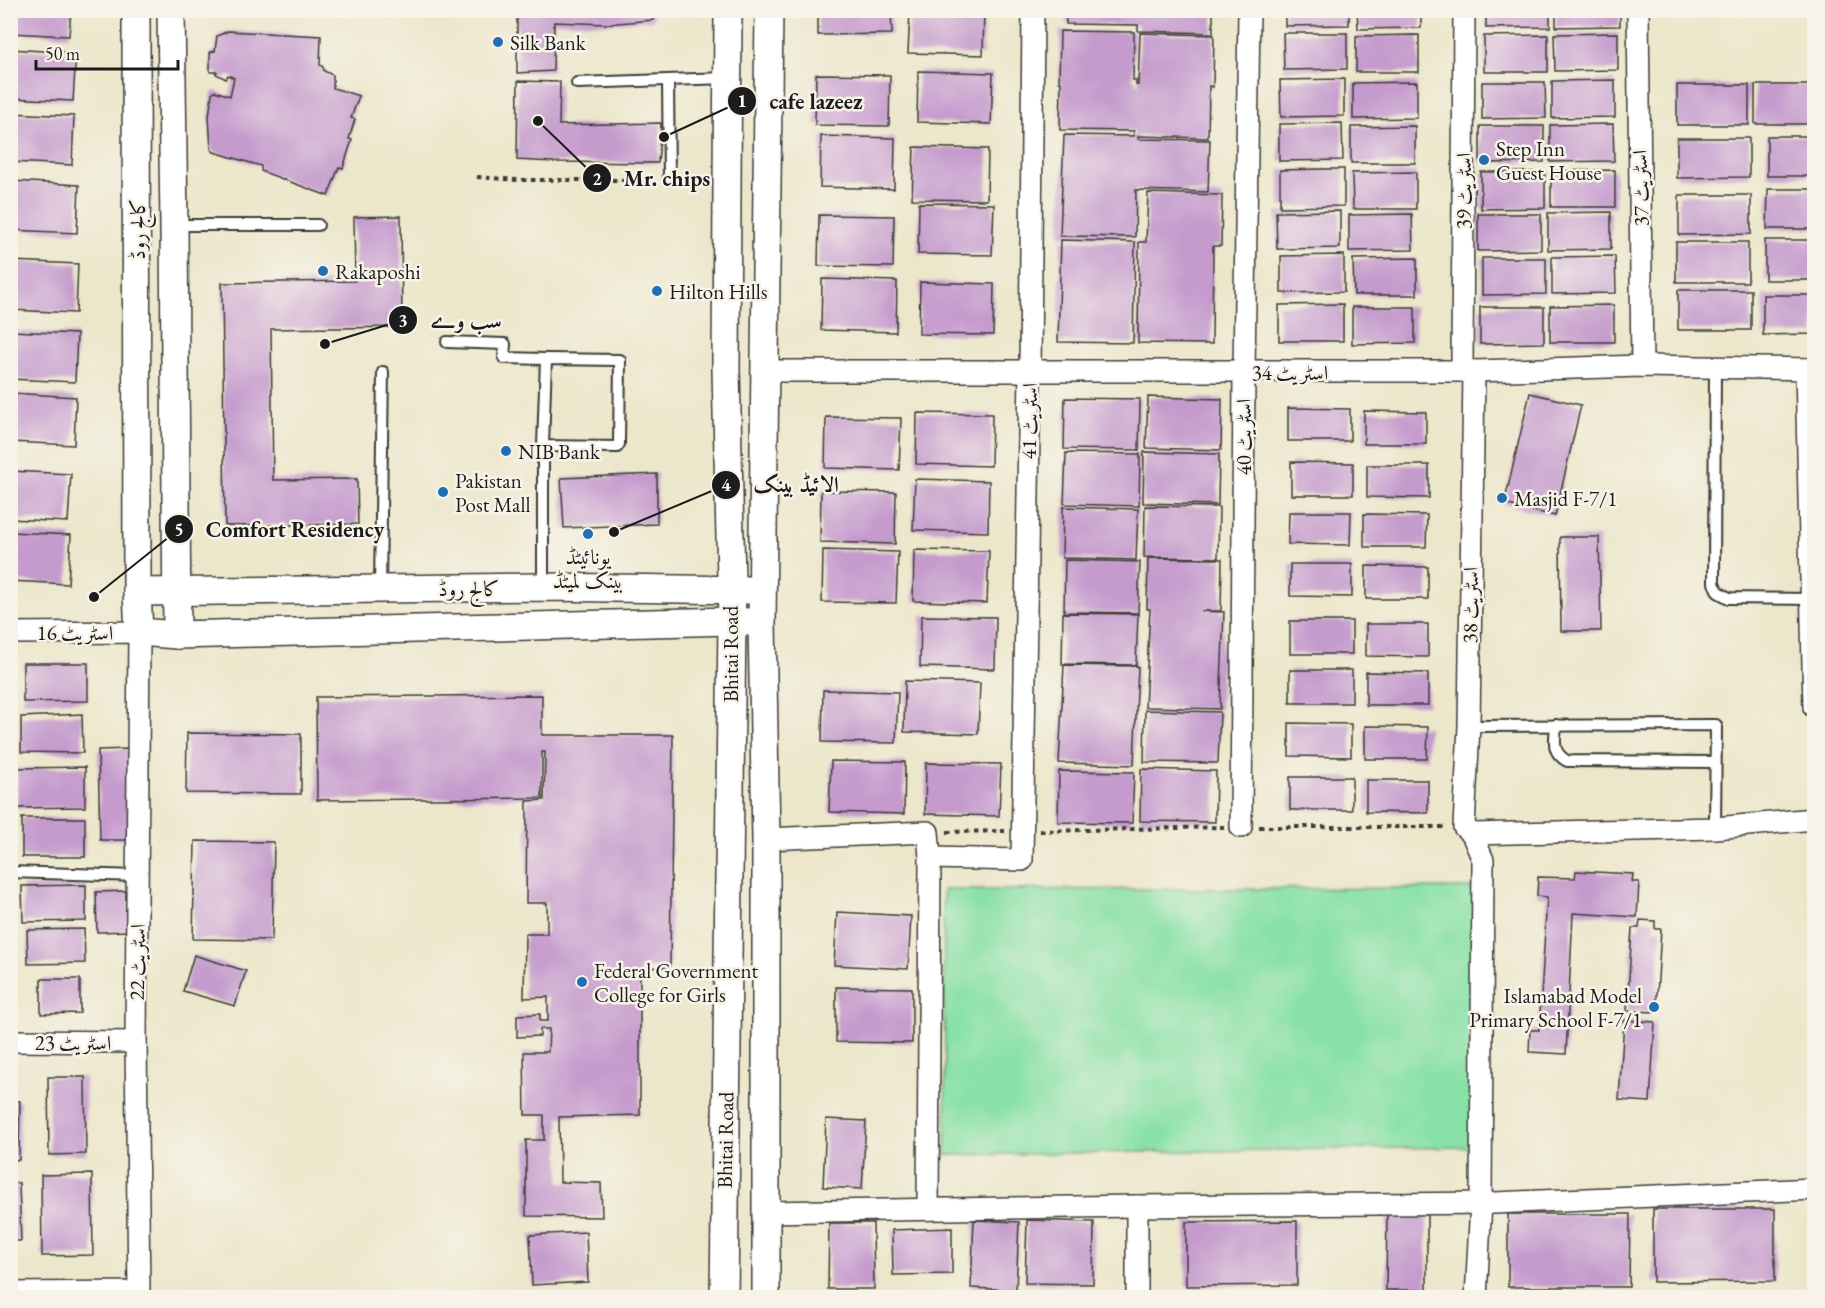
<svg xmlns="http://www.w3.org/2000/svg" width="1825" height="1308" font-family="'EB Garamond',Amiri,serif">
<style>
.green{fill:#88e1a6;stroke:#527e61;stroke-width:1.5}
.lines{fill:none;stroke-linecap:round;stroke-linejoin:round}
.stream{stroke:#3cacb8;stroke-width:6}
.building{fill:#c59bcd}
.service-casing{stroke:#3b3a36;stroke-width:14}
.minor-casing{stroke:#3b3a36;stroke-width:24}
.tertiary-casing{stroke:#3b3a36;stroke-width:30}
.path{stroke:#3b3a36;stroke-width:4;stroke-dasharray:4.5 4.5;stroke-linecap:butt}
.service{stroke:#fff;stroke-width:10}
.minor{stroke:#fff;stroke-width:21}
.tertiary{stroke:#fff;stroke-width:27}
.poi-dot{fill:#1f6fb2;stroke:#f7f3e8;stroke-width:2}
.labels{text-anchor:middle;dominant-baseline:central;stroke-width:5;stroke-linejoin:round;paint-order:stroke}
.poi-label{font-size:21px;fill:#1c1c1c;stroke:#f7f3e8;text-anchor:start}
.street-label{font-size:21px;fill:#1c1c1c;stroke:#f7f3e8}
.leader{fill:none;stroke:#1c1c1c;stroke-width:2}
.callout-dot{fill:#1c1c1c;stroke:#f7f3e8;stroke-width:2}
.mark-label{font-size:18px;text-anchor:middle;font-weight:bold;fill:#fff}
.callout-label{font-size:22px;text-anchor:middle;font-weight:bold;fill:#1c1c1c;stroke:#f7f3e8;stroke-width:5;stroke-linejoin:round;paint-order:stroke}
</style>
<rect width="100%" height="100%" fill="#f7f3e8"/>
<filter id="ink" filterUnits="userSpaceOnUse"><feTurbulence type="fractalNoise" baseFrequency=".0167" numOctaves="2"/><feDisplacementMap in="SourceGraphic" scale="12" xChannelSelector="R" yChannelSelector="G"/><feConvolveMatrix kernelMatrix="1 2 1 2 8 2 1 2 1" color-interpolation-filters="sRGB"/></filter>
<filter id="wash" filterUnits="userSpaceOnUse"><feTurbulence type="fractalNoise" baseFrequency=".008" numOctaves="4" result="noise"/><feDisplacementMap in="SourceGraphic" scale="24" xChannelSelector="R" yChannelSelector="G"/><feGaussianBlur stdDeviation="1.35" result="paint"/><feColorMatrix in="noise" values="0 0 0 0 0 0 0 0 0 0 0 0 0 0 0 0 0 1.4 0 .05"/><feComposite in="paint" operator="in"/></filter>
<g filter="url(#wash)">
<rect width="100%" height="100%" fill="#ece6ca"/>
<polygon class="green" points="1476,888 1473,1147 946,1155 943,890"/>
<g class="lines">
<polyline class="stream" points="1805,10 1809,14 1812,10"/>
</g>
<g id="blocks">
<g class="building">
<polygon points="10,10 71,10 69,36 10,33"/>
<polygon points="517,10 655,10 653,20 606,24 554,22 553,71 517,73"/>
<polygon points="818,10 891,10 892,34 818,35"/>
<polygon points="910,10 984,10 983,55 908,53"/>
<polygon points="1066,10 1213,10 1213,33 1138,31 1138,25 1066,24"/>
<polygon points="1285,10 1349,10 1349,25 1285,26"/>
<polygon points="1357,10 1421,10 1421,28 1358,29"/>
<polygon points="1486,10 1550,10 1550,27 1486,28"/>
<polygon points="1556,10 1620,10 1620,26 1556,27"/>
<polygon points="228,31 321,36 320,65 323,67 324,71 333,75 333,88 359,96 351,118 355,119 349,139 352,140 343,168 339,167 328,196 261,171 261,166 214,152 211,149 209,117 212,93 215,91 230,96 234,78 228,75 226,79 216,74 217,72 210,72 210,52 215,51 217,36"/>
<polygon points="1060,31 1134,32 1133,80 1136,80 1136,85 1138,85 1140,33 1214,35 1213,87 1209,86 1208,138 1138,136 1138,139 1210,140 1208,192 1136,190 1135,237 1060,236 1064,135 1134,136 1134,131 1060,130 1061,82 1059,82"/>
<polygon points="1283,33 1347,33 1347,69 1284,70"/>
<polygon points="1618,33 1618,70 1555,71 1554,34"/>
<polygon points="1419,35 1419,72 1356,72 1356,36"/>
<polygon points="1548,35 1548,72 1484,72 1484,36"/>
<polygon points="10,49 76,53 73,101 10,98"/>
<polygon points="918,71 993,73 991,124 917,122"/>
<polygon points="816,74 890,75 889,126 815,125"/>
<polygon points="1344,79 1344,116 1281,117 1280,80"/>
<polygon points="1615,80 1615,117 1552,118 1552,81"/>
<polygon points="518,81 560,82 559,125 661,123 658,163 554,162 517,160"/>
<polygon points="1417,82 1417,118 1353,119 1353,83"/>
<polygon points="1482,82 1545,82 1546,118 1482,119"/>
<rect x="1677" y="85" width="72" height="40"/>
<rect x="1755" y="85" width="59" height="39"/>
<polygon points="10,113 74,116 72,165 10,162"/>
<polygon points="1342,123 1343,160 1279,161 1279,124"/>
<polygon points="1613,124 1614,161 1550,162 1550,125"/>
<polygon points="1415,126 1415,163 1351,163 1351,127"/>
<polygon points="1480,126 1544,126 1544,162 1480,163"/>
<polygon points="821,136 895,138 894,189 820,187"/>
<rect x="1767" y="136" width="47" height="40"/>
<polygon points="1677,138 1749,138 1749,177 1677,178"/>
<polygon points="914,147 988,149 987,200 912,199"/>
<polygon points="1322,169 1344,169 1344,206 1280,207 1280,170"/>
<polygon points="1615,170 1615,207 1551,207 1551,171"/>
<polygon points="1416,172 1416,209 1353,209 1352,173"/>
<polygon points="1481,172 1545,172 1545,208 1481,209"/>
<polygon points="12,181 79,185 77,233 10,230"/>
<polygon points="1768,189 1814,189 1814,229 1767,229"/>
<polygon points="1148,193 1222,195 1221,246 1213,246 1212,344 1138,343 1139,242 1146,242"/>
<polygon points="1679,195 1751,195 1751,234 1679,235"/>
<polygon points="919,203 994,204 992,255 918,254"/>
<polygon points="1340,211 1340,248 1277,249 1276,212"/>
<polygon points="1611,212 1611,249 1548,250 1548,213"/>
<polygon points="1412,214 1413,250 1349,251 1349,215"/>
<polygon points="1478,214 1541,214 1541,250 1478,251"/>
<polygon points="819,215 894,216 893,267 818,266"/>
<polygon points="401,216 402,327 271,329 273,480 357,479 358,524 225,526 222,283 355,281 354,217"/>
<polygon points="1061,240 1135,242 1133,343 1058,342"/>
<rect x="1765" y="240" width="49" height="40"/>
<rect x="1676" y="242" width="72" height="40"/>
<polygon points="1344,255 1344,292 1281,293 1281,256"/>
<polygon points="1615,256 1616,293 1552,294 1552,257"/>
<polygon points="1417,258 1417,295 1354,295 1353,259"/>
<polygon points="1482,258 1546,258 1546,294 1482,295"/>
<polygon points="12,261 78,264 76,313 10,310"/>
<polygon points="822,279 897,281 896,332 821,330"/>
<polygon points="920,282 994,284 993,335 919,334"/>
<rect x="1678" y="290" width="73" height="40"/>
<polygon points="1763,295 1814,295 1814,334 1763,335"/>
<polygon points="1343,304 1343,341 1279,341 1279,305"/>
<polygon points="1614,305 1614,342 1550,342 1550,306"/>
<polygon points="1352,307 1415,307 1415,343 1352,344"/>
<polygon points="1480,307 1544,307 1544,343 1480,344"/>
<polygon points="10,331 77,334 75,382 10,379"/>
<polygon points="10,393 76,397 74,445 10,442"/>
<polygon points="1530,393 1581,405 1555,516 1504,504"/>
<polygon points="1148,397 1222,399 1221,450 1146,448"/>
<polygon points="1065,398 1140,399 1139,450 1064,449"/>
<polygon points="1288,408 1350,409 1350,441 1288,441"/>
<polygon points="1364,411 1426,412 1426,444 1364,444"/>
<polygon points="917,413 992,414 991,466 916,464"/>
<polygon points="826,417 901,418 899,470 825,468"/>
<polygon points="1144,452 1219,454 1218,505 1143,503"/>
<polygon points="1066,453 1140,454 1139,506 1064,504"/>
<polygon points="1291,462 1353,463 1353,495 1291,495"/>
<polygon points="1367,465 1429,465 1429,498 1367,497"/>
<polygon points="10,471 71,474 68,522 10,519"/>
<polygon points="657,474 657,524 564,528 561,478"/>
<polygon points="915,479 989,481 988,532 913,530"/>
<polygon points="821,491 896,492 895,544 820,542"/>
<polygon points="1145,506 1219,507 1218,558 1144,557"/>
<polygon points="1063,507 1138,509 1136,560 1062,558"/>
<polygon points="1289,512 1351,512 1350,545 1288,544"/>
<polygon points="1364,514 1427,515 1426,547 1364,547"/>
<polygon points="10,532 71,535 68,584 10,581"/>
<polygon points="1560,537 1599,537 1601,631 1561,631"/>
<polygon points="823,550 898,552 896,603 822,602"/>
<polygon points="914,550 989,551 987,603 913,601"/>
<polygon points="1148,558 1222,559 1221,611 1201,611 1224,612 1220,709 1145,707 1150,609 1147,609"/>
<polygon points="1065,560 1140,562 1138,613 1064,612"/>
<polygon points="1290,564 1352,564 1352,597 1290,596"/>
<polygon points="1366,566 1428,567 1428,599 1366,599"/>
<polygon points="1063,613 1138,614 1136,665 1062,664"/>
<polygon points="921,616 996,617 995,669 920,667"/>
<rect x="1290" y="621" width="62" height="33"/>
<polygon points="1366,624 1428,624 1428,657 1366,656"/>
<polygon points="23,663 88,663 88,701 23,702"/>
<polygon points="1064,665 1138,666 1134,765 1059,763"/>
<rect x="1290" y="670" width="62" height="33"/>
<polygon points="1366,672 1428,673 1428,705 1366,705"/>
<polygon points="905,681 980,683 978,734 904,732"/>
<polygon points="823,690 898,692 896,743 822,742"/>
<polygon points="542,695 542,735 673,735 670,967 640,968 640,1115 559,1117 560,1182 601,1183 602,1217 526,1216 526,1140 544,1140 544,1115 525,1115 524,1052 548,1052 549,1029 540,1029 540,1036 517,1037 517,1015 540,1014 540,1021 548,1021 548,997 524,998 525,934 547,934 547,903 526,903 527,801 544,800 545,752 542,752 542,798 317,800 316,697"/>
<polygon points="1145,710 1220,712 1218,763 1144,762"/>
<polygon points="82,714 83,753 21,752 21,717"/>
<polygon points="1289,723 1351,724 1351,757 1289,756"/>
<polygon points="1365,726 1428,727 1427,759 1365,759"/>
<polygon points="187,733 301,734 301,794 186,793"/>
<polygon points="128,749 130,840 100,840 98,750"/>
<polygon points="831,761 905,762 904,814 829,812"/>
<polygon points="926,763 1001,764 999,816 925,814"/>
<polygon points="85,767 85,807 17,808 17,768"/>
<polygon points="1141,769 1216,771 1215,822 1140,821"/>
<polygon points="1059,771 1134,772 1132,823 1058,822"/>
<rect x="1290" y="777" width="62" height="33"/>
<polygon points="1366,780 1428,780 1428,813 1366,812"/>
<rect x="22" y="818" width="63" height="39"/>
<polygon points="195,841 274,842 272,940 193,939"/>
<polygon points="1576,871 1633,874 1632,882 1639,882 1637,917 1573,913 1566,1054 1529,1052 1530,1030 1539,1030 1547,897 1537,896 1538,877 1575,878"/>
<polygon points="86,885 86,921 23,922 22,886"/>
<polygon points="129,891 130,931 97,932 96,892"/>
<polygon points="837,912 911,916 908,969 834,965"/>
<polygon points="1640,920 1655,921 1655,929 1661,929 1656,1012 1627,1011 1632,928 1639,928"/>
<polygon points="84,929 85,963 28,964 27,930"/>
<polygon points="194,955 246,971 235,1006 183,991"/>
<polygon points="41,979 80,979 80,1013 41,1014"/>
<polygon points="836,987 912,988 912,1043 836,1042"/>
<polygon points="1624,1020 1655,1022 1650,1102 1619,1100"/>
<polygon points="48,1077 85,1077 86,1154 49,1155"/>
<polygon points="10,1101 20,1101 19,1160 10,1160"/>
<polygon points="826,1119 866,1121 862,1189 823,1187"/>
<polygon points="92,1174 93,1255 42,1256 41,1175"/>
<polygon points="10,1183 19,1183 21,1241 10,1241"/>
<polygon points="1653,1209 1775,1209 1775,1281 1653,1282"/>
<polygon points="1387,1210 1427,1210 1427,1290 1386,1290"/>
<polygon points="1508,1214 1630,1214 1629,1287 1508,1287"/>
<polygon points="974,1220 1019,1222 1016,1290 971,1288"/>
<polygon points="1027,1220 1094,1222 1093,1284 1025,1283"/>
<polygon points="1297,1221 1297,1285 1186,1286 1186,1222"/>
<polygon points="829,1223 873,1223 874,1289 828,1289"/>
<polygon points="952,1228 952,1274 893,1275 892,1230"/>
<polygon points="586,1232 588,1282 532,1285 530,1235"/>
</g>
</g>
</g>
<g filter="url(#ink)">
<use href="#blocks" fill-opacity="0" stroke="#3b3a36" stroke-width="1.5"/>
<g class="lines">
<defs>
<g id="service">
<polyline points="668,80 669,180"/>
<polyline points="577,83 727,78"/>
<polyline points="175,225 318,225"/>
<polyline points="447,342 505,344 504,358 546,359"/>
<polyline points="1715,366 1714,583 1718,592 1729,598 1813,599"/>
<polyline points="543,586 543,446 546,359 620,360 619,444 617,447 543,446"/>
<polyline points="380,587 383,372"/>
<path d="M1556 725C1555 741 1551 752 1567 761L1715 762"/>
<polyline points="1469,726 1716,725 1715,828"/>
<polyline points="10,872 138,876"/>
</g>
<g id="minor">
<polyline points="1638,10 1642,366"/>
<polyline points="1806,369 1814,707"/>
<polyline points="765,371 1474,371 1642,366 1814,369"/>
<polyline points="1462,371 1464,10"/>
<polyline points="1474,371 1469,726 1464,827 1472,834 1483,860 1481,1202 1476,1298"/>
<polyline points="10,633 139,632 136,1042 139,1292 10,1293"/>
<polyline points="1241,827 1244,372 1249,10"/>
<polyline points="1472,834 1715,828 1814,819"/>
<polyline points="766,839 928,832 930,858 928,1209"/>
<polyline points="930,858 1022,860 1030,371 1033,10"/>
<polyline points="10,1041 136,1042"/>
<polyline points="1137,1206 1137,1298"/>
<polyline points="765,1212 1137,1206 1495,1203 1814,1189"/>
</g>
<g id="tertiary">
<polyline points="136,10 137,592 139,632 177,635 732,621 748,622"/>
<polyline points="171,10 174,225 177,635"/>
<polyline points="137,592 543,587 748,590"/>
<polyline points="724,1298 732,621 726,370 728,10"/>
<polyline points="766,1298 766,839 762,623 769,10"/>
</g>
</defs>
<use href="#service" class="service-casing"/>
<use href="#minor" class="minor-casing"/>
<use href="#tertiary" class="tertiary-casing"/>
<g class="path">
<polyline points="477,177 517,180 655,180"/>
<polyline points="683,180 706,180"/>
<polyline points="1259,827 1446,827"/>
<polyline points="1040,831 1224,827"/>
<polyline points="947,832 1005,831"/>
</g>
<use href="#service" class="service"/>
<use href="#minor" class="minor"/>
<use href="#tertiary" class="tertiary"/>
</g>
</g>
<g class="poi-dot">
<circle cx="498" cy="42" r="6"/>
<circle cx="1484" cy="160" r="6"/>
<circle cx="323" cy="271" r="6"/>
<circle cx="657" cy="291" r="6"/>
<circle cx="506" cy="451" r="6"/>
<circle cx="443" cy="492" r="6"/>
<circle cx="1502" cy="498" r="6"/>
<circle cx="588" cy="534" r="6"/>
<circle cx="582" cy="982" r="6"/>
<circle cx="1654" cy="1007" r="6"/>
</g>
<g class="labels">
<g class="poi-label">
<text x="510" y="42">Silk Bank</text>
<text x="1496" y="148">Step Inn<tspan x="1496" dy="24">Guest House</tspan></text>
<text x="335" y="271">Rakaposhi</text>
<text x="669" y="291">Hilton Hills</text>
<text x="518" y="451">NIB Bank</text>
<text x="455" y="480">Pakistan<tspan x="455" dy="24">Post Mall</tspan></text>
<text x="1514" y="498">Masjid F-7/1</text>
<text x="588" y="556" text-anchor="middle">یونائیٹڈ<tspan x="588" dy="24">بینک لمیٹڈ</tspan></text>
<text x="594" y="970">Federal Government<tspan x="594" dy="24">College for Girls</tspan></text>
<text x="1642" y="995" text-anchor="end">Islamabad Model<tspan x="1642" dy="24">Primary School F-7/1</tspan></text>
</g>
<g class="street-label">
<text transform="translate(1640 188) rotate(-91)">اسٹریٹ 37</text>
<text transform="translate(1463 191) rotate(-90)">اسٹریٹ 39</text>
<text transform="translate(137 229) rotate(-90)">کالج روڈ</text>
<text x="1290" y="372">اسٹریٹ 34</text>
<text transform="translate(1029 421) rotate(-89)">اسٹریٹ 41</text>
<text transform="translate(1243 437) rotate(-90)">اسٹریٹ 40</text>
<text x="469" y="588">کالج روڈ</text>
<text transform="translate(1470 605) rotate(-89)">اسٹریٹ 38</text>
<text x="75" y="632">اسٹریٹ 16</text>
<text transform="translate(730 654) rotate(-90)">Bhitai Road</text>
<text transform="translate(137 962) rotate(-89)">اسٹریٹ 22</text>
<text x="73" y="1042">اسٹریٹ 23</text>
<text transform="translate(725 1140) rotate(-89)">Bhitai Road</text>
</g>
</g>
<path class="leader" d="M664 137L742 101M538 121L597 178M325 344L403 320M614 532L726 485M94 597L179 529"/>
<g class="callout-dot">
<circle cx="664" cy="137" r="6"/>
<circle cx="538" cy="121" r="6"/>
<circle cx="325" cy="344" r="6"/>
<circle cx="614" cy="532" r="6"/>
<circle cx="94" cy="597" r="6"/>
<circle cx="742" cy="101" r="15"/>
<circle cx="597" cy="178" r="15"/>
<circle cx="403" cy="320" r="15"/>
<circle cx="726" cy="485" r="15"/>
<circle cx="179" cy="529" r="15"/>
</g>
<g class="mark-label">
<text x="742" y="107">1</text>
<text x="597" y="185">2</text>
<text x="403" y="327">3</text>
<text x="726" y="491">4</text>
<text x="179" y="536">5</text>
</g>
<g class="callout-label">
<text x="816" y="109">cafe lazeez</text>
<text x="667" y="186">Mr. chips</text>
<text x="466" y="328">سب وے</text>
<text x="796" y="492">الائیڈ بینک</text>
<text x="295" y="537">Comfort Residency</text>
</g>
<rect width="1825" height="1308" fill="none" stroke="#f7f3e8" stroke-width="36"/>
<path d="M36 60v9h142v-9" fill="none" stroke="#1c1c1c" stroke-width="3"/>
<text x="45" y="60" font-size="18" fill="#1c1c1c" stroke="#f7f3e8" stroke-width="4.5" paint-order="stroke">50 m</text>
</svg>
